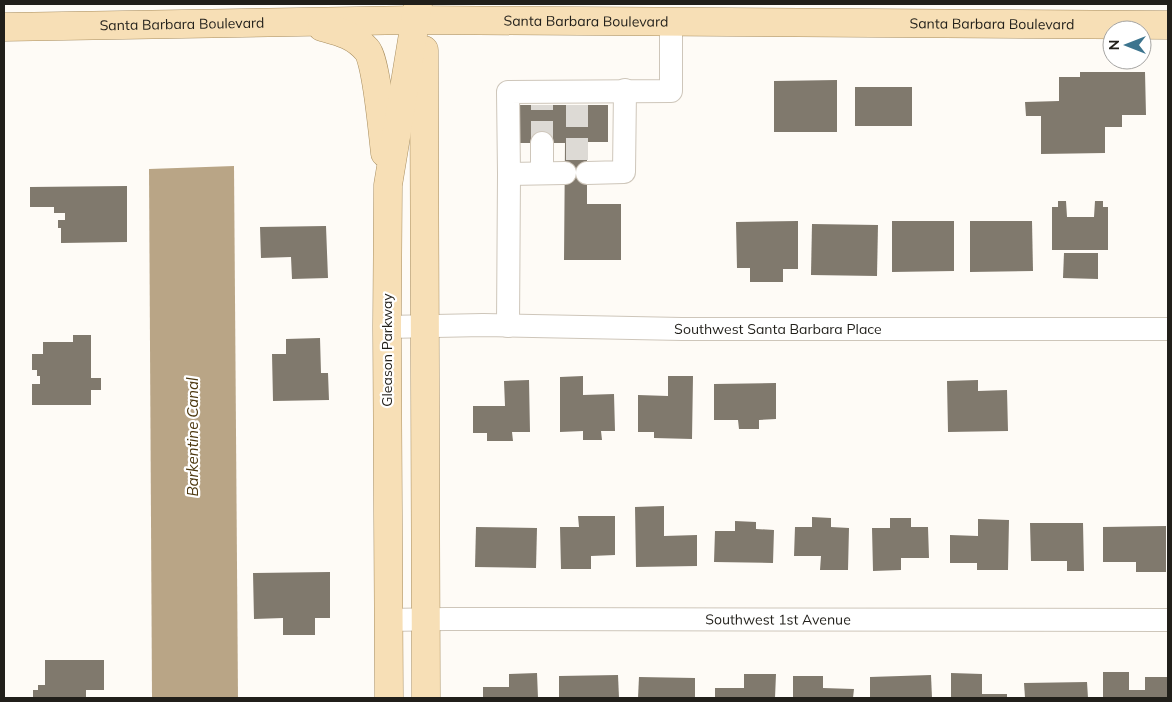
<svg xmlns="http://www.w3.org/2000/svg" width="1172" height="702" font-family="Mulish,sans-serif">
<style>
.water{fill:#b9a586}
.building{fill:#80796d}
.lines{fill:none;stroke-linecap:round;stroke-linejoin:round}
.minor-tunnel{stroke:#dddad5;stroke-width:22;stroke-dasharray:22 11;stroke-linecap:butt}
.minor-casing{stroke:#cec6ba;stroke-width:24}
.major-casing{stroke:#a88e60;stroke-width:29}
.minor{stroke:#fff;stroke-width:22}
.major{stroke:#f7dfb6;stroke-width:28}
.labels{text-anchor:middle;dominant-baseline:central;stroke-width:4.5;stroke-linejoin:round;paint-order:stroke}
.street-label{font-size:14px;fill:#211f1a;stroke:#fff}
.water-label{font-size:15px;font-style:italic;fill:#4d380f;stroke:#fff}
</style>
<rect width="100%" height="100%" fill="#fefbf6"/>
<polygon class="water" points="234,166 238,698 152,698 149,169"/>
<g class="building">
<polygon points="1080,72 1145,72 1146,115 1122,115 1122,127 1105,127 1105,153 1041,154 1041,116 1026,116 1025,102 1059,101 1059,77 1080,77"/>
<polygon points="837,80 837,132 774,132 774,81"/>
<rect x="855" y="87" width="57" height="39"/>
<polygon points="519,105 608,105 608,142 587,142 587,204 621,204 621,260 564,260 565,143 519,143"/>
<polygon points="127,186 127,242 61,243 61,228 58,228 58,220 65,220 65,213 54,213 54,207 30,207 30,187"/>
<polygon points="1058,201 1066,201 1067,217 1094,217 1095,201 1103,201 1103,207 1108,207 1108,250 1052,250 1052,207 1058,207"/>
<polygon points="798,221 798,269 783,269 783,282 750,282 750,268 737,268 736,222"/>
<polygon points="892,221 954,221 954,271 892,272"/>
<polygon points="970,221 1032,221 1033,271 970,272"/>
<polygon points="812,224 878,225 877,276 811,275"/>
<polygon points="326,226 328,278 292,279 291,257 261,258 260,227"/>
<polygon points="1064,253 1098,253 1098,279 1063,278"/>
<polygon points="73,335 91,335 91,378 101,378 101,390 91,390 91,405 32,405 32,384 40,384 40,376 37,376 37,370 32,370 32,354 43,354 43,342 73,342"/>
<polygon points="320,338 321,373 328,373 329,400 273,401 272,354 286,354 286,339"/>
<polygon points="583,376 583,395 614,394 615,431 601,431 602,440 583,440 583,431 560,432 560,377"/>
<polygon points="668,376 693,376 692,439 654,438 654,432 638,432 638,395 668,396"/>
<polygon points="529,380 530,432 512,432 513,441 487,441 487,433 473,433 473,406 505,406 504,381"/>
<polygon points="978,380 978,391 1007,390 1008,431 948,432 947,381"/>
<polygon points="776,383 776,419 759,420 759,429 739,429 738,420 714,420 714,384"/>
<polygon points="664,506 664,536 697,535 697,566 636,567 635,507"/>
<polygon points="578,516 615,516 615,555 591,556 591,569 561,569 560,527 579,527"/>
<polygon points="812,517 831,518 831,527 849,528 848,570 820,570 821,556 794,556 795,527 812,527"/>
<polygon points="890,518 911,518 911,527 928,527 929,558 901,558 901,570 873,571 872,528 890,528"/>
<polygon points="978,519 1009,520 1008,570 977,570 977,563 950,563 950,535 978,536"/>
<polygon points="735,521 756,522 756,529 774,530 773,563 714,562 715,531 735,531"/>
<polygon points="1030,523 1083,523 1084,571 1067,571 1067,561 1031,561"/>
<polygon points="1166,526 1166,572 1136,572 1136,562 1103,562 1103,527"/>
<polygon points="476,527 537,528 536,568 475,567"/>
<polygon points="330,572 330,618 315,618 315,635 283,635 283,618 254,619 253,573"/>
<polygon points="45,660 104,660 104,690 86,690 86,698 33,698 33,690 38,690 38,685 45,685"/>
<polygon points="1103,672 1129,672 1129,690 1145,690 1145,677 1167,677 1167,698 1103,698"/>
<polygon points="537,673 538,698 483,698 483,687 509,687 509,674"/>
<polygon points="951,673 982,674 982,694 1007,694 1007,698 951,698"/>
<polygon points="744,674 776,674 775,698 715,698 715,688 744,688"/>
<polygon points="618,675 619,698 559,698 559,676"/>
<polygon points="931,675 932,698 870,698 870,677"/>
<polygon points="793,676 823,676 823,688 854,689 853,698 793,698"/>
<polygon points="639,677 695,678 695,698 638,698"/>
<polygon points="1087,682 1088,698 1025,698 1024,683"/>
</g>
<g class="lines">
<g class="minor-tunnel">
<polyline points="577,105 577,173"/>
<polyline points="542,143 542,105"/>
</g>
<defs>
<g id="minor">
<polyline points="542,173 542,143"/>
<polyline points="587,173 624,172 625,90"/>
<polyline points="509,174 565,173"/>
<polyline points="508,326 509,174 508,92 671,91 671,22"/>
<path id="s1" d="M387 327 483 325 682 329H1168"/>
<path id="s2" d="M388 620 446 619 1168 620"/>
</g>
<g id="major">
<path id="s3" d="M4 27 415 20 1168 25"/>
<path d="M322 27C340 32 354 35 367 50 376 59 383 136 385 153"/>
<polyline points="424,50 426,698"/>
<polyline points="389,698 387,327 388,185 418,4"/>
</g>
</defs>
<use href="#minor" class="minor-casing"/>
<use href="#major" class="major-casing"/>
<use href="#minor" class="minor"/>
<use href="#major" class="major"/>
</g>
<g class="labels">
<g class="street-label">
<text stroke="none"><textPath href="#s3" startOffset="582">Santa Barbara Boulevard</textPath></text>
<text stroke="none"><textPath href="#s3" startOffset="178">Santa Barbara Boulevard</textPath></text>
<text stroke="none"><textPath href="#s3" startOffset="988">Santa Barbara Boulevard</textPath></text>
<text stroke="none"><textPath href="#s1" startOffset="391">Southwest Santa Barbara Place</textPath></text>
<text transform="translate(387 350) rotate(-90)">Gleason Parkway</text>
<text stroke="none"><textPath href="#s2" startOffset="390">Southwest 1st Avenue</textPath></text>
</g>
<g class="water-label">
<text transform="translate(192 437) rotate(-90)">Barkentine Canal</text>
</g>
</g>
<rect width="1172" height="702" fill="none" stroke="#211f1a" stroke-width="10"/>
<g transform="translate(1127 45) rotate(270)"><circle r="24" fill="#ffffff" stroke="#a6a5a3"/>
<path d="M0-4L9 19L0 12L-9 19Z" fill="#3c748e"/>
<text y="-8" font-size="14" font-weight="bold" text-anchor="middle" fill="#211f1a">N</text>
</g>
</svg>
